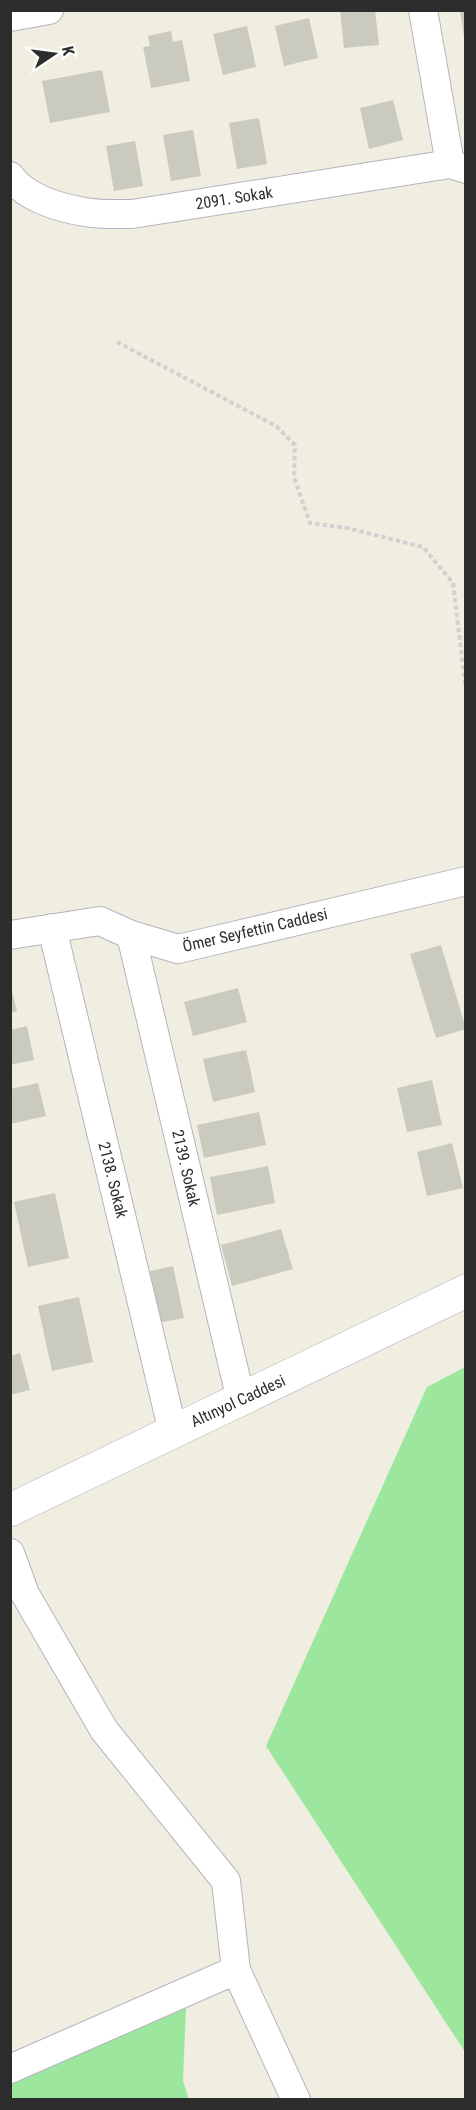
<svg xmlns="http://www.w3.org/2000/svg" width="476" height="2110" font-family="'Roboto Condensed',sans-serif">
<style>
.green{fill:#9ce69d}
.building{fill:#cbcabf}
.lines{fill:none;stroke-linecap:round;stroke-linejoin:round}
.minor-casing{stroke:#b6b3c1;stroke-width:30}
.secondary-casing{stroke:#b6b3c1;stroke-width:34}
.path{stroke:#d1d1d1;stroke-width:4;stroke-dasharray:4.5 3;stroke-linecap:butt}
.minor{stroke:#fff;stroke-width:28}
.secondary{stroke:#fff;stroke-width:33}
.labels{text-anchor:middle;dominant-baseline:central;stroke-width:6;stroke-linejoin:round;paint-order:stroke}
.street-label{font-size:16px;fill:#2d2d2d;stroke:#fff}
</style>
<rect width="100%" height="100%" fill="#efeee0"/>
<g class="green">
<polygon points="465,1367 465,2052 266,1746 427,1387"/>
<polygon points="186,2008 183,2081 189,2099 11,2100 11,2077"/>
</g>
<g class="building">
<polygon points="340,10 375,10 379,45 344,48"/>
<polygon points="460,10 466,10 466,37 464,37"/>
<polygon points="309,18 318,58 284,66 275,26"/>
<polygon points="247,26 256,67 223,75 213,34"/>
<polygon points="171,31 173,42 182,40 190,81 151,88 143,47 150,46 148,36"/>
<polygon points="102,70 110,112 50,123 42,81"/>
<polygon points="393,100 403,140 369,149 360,108"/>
<polygon points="259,118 267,164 237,169 229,123"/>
<polygon points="193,130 201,176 171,181 163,135"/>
<polygon points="135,141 143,186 114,191 106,146"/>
<polygon points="441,945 466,1029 436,1038 410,954"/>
<polygon points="10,984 17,1011 10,1013"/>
<polygon points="238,988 247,1022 193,1036 184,1002"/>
<polygon points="27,1026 34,1060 10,1065 10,1030"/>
<polygon points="246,1050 255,1092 213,1102 203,1059"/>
<polygon points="432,1080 442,1125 407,1132 397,1088"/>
<polygon points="38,1083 46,1116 10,1124 10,1089"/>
<polygon points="259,1112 266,1145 204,1158 197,1125"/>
<polygon points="452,1143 463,1188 427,1196 417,1152"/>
<polygon points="268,1166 275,1203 217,1215 210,1177"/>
<polygon points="55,1193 69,1258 28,1267 14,1202"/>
<polygon points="281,1229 293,1269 232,1286 221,1245"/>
<polygon points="173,1266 184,1318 152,1324 142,1273"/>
<polygon points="79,1297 93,1362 52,1371 38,1306"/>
<polygon points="20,1353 30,1390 10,1395 10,1356"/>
</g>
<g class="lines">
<defs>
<g id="minor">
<polyline points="423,10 450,164"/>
<polyline points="10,17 49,10"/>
<path d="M10 176C25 198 60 208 85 212 100 215 116 214 132 214L450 164 466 169"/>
<polyline points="52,928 173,1432"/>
<polyline points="10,935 100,921 131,935 178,949 466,881"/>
<polyline points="131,935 241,1400"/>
<polyline points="10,1553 25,1594 104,1730 226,1881 236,1970 10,2069"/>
<polyline points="236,1970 296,2100"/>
</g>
<polyline id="secondary" points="10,1510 466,1291"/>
</defs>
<use href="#minor" class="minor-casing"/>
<use href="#secondary" class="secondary-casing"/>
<polyline class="path" points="117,342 276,426 295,445 294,477 310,523 347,528 423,547 453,583 466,691"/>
<use href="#minor" class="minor"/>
<use href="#secondary" class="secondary"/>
</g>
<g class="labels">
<g class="street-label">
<text transform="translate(234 198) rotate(-9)">2091. Sokak</text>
<text transform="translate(255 930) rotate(-13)">Ömer Seyfettin Caddesi</text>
<text transform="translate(186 1168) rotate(77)">2139. Sokak</text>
<text transform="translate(113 1180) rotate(76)">2138. Sokak</text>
<text transform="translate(238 1401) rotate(-25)">Altınyol Caddesi</text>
</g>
</g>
<rect width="476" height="2110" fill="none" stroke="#2d2d2d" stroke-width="24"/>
<g transform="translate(54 54) rotate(77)" stroke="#ffffff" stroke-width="4.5" paint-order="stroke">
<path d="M0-4.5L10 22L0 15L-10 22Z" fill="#2d2d2d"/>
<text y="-9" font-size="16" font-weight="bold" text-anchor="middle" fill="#2d2d2d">K</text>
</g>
</svg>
